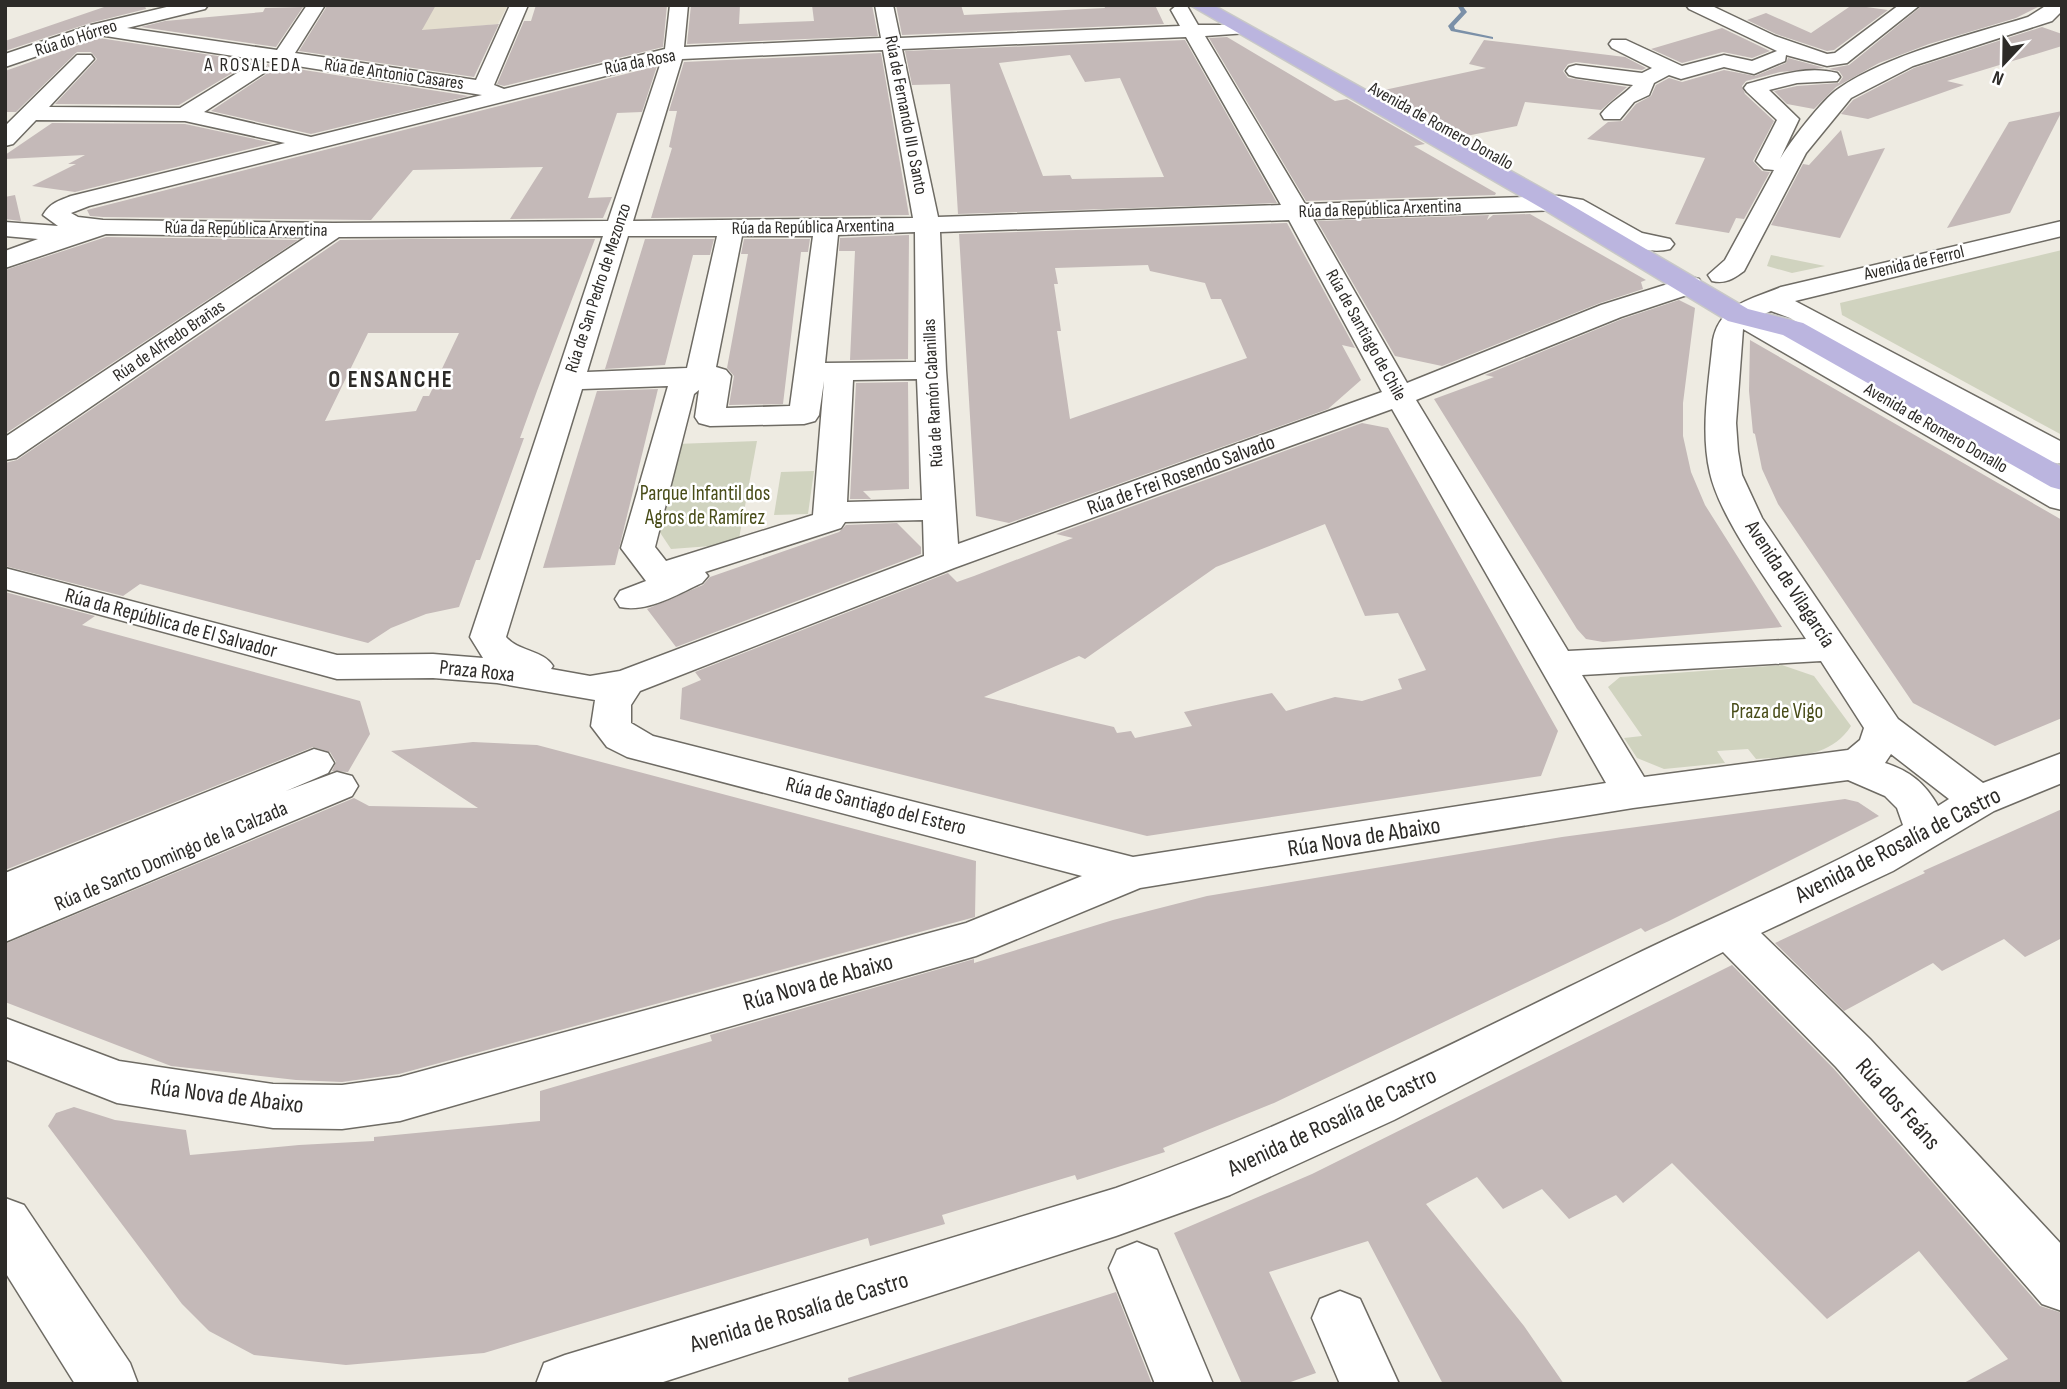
<svg xmlns="http://www.w3.org/2000/svg" width="2067" height="1389" font-family="'Sofia Sans Condensed',sans-serif">
<style>
.built{fill:#e4dece}
.green{fill:#d0d3bf}
.lines{fill:none;stroke-linecap:round;stroke-linejoin:round}
.stream{fill:#7b90a8;fill-rule:evenodd}
.building{fill:#c4b9b8;fill-rule:evenodd}
.minor-casing{stroke:#6e6b64;stroke-width:3}
.major-casing{stroke:#c8c8c7;stroke-width:3}
.minor{fill:#fff;fill-rule:evenodd}
.major{fill:#bbb5df;fill-rule:evenodd}
.labels{text-anchor:middle;dominant-baseline:central;stroke-width:5;stroke-linejoin:round;paint-order:stroke}
.far-street-label{font-size:18px;fill:#2d2b28;stroke:#fff}
.far-neighbourhood-label{font-size:19px;letter-spacing:2px;fill:#2d2b28;stroke:#fff}
.street-label{font-size:21px;fill:#2d2b28;stroke:#fff}
.park-label{font-size:21px;fill:#494d19;stroke:#fff}
.far-district-label{font-size:23px;font-weight:bold;letter-spacing:2px;fill:#2d2b28;stroke:#fff}
.near-street-label{font-size:24px;fill:#2d2b28;stroke:#fff}
</style>
<rect width="100%" height="100%" fill="#eeebe2"/>
<polygon class="built" points="402,5 508,5 498,24 423,31 422,27 396,13"/>
<g class="green">
<polygon points="2062,250 2062,435 1842,315 1840,303"/>
<polygon points="1771,255 1825,266 1792,273 1767,266"/>
<polygon points="757,441 738,544 671,549 659,531 676,444"/>
<polygon points="814,471 808,514 774,515 781,472"/>
<path d="M1782 665 1814 676 1851 726C1830 759 1792 756 1756 759L1748 749 1717 751 1725 763 1664 769 1637 758 1624 738 1642 736 1608 687 1620 677Z"/>
</g>
<g class="lines">
<polygon class="stream" points="1457,5 1462,5 1467,12 1454,26 1455,29 1493,37 1493,39 1451,31 1448,26 1461,12"/>
</g>
<g class="building">
<polygon points="436,5 422,30 499,24 474,77 299,51 327,6"/>
<polygon points="536,5 667,5 663,47 504,86 497,84 524,21 531,21"/>
<polygon points="691,5 740,5 739,24 814,21 812,5 872,5 878,36 687,44"/>
<polygon points="896,5 961,5 964,15 1105,8 1104,5 1155,5 1164,24 902,35"/>
<polygon points="1852,5 1888,10 1834,50 1827,51 1776,34 1747,20 1766,13 1811,33"/>
<polygon points="1923,5 2042,5 2016,18 1929,44 1879,63 1836,87 1814,109 1787,104 1774,91 1797,86 1839,83 1843,77 1839,71 1828,69 1849,65"/>
<polygon points="107,6 145,6 146,9 90,23 5,51 5,41"/>
<polygon points="303,7 276,47 141,27 165,21 263,12 265,8"/>
<polygon points="2042,27 2062,34 2062,46 1947,81 1964,85 1868,119 1841,114 1853,100 1914,68"/>
<polygon points="1722,28 1770,51 1752,58 1723,52 1682,63 1651,49"/>
<polygon points="1227,37 1335,101 1347,99 1425,144 1414,146 1496,193 1495,195 1306,201 1209,38"/>
<polygon points="99,38 257,62 249,63 179,105 55,104 97,59 91,52 77,52 16,112 5,112 5,71"/>
<path d="M1185 40 1277 203 958 214 950 84 912 85 905 51ZM1070 55 1085 82 1120 78 1164 177 1072 179 1070 175 1043 176 999 63Z"/>
<polygon points="1484,40 1625,57 1646,68 1642,70 1576,62 1568,64 1563,71 1568,78 1627,87 1601,110 1525,102 1517,126 1456,138 1375,92 1486,68 1469,64"/>
<polygon points="881,53 909,215 651,218 672,148 669,147 677,111 669,111 684,62"/>
<polygon points="1788,58 1825,68 1780,72 1746,81 1742,86 1745,94 1774,121 1753,161 1762,171 1770,172 1744,219 1736,218 1729,233 1675,224 1705,158 1587,139 1608,122 1622,121 1636,104 1651,96 1656,85 1669,78 1682,82 1724,70 1755,76 1786,63"/>
<polygon points="266,64 469,96 311,134 211,111 265,75 270,69"/>
<polygon points="657,66 642,112 617,113 588,198 612,197 603,218 510,219 543,167 413,170 371,220 103,217 90,216 87,210"/>
<polygon points="2062,111 2010,213 1947,228 2009,122"/>
<polygon points="52,123 185,124 273,143 75,192 32,186 76,164 68,164 85,155 5,159 5,155"/>
<polygon points="1841,130 1848,156 1885,148 1840,238 1771,225 1803,164 1809,165"/>
<polygon points="15,195 21,221 5,219 5,197"/>
<polygon points="1530,214 1646,280 1641,282 1643,289 1600,303 1442,366 1395,356 1317,221 1489,215 1487,220 1493,215"/>
<path d="M1287 223 1355 348 1342 345 1361 380 1328 409 1009 523 976 516 959 234ZM1148 265 1150 271 1205 283 1211 299H1221L1247 358 1070 419 1057 331H1061L1054 284H1058L1055 268Z"/>
<polygon points="909,235 908,359 850,360 855,251 839,251 840,238"/>
<polygon points="106,237 298,240 5,434 5,270"/>
<path d="M409 239H595L537 391 520 438H524L480 560H476L459 607 426 614 391 628 368 643 140 584 123 596 5 566V463L17 460 340 240ZM368 333H459L429 396H423L416 411 325 421Z"/>
<polygon points="645,239 714,239 710,255 693,255 665,365 605,369"/>
<polygon points="744,239 810,239 808,252 801,252 783,404 729,405 734,376 727,368 748,254 741,254"/>
<polygon points="1679,300 1695,308 1683,403 1683,436 1691,472 1705,505 1782,627 1603,642 1586,639 1577,629 1434,399 1494,377 1485,375 1622,319"/>
<polygon points="1750,340 2062,520 2062,718 1995,746 1913,703 1778,504 1762,469 1755,434 1753,433 1749,391"/>
<polygon points="908,382 909,489 863,491 871,499 850,499 856,383"/>
<polygon points="658,389 615,565 543,568 597,391"/>
<path d="M1362 423 1388 428 1558 731 1541 776 1147 836 680 719 682 688 701 680 695 672 948 573 957 582 974 576 1073 538 1056 534ZM1325 524 1365 616 1398 613 1426 670 1398 679 1402 689 1362 701 1335 697 1286 711 1272 693 1184 712 1192 726 1135 738 1131 731 1117 733 1114 727 984 697 1079 656 1085 659 1216 567Z"/>
<polygon points="897,523 921,547 921,554 676,647 647,609 703,585 710,577 839,532 846,525"/>
<polygon points="5,592 95,616 82,625 360,701 370,734 348,772 332,771 336,762 330,752 313,747 5,870"/>
<polygon points="473,742 537,745 976,861 975,917 399,1074 342,1082 296,1080 171,1066 5,1002 5,944 354,798 369,806 478,808 391,751"/>
<polygon points="1845,799 1858,802 1879,816 1669,921 1645,932 1641,928 1274,1103 1163,1148 1165,1152 1077,1180 1075,1175 942,1215 945,1224 870,1246 868,1238 484,1353 346,1365 254,1355 209,1331 182,1304 48,1126 56,1113 74,1107 115,1120 186,1130 190,1155 299,1145 374,1141 374,1137 540,1121 540,1091 712,1041 710,1035 974,959 974,963 1113,920 1207,896 1562,837"/>
<polygon points="2062,809 2062,938 2025,957 2004,939 1942,971 1933,963 1844,1011 1775,943 1925,873 1923,871"/>
<polygon points="1732,965 1834,1069 2040,1306 2062,1313 2062,1384 1962,1384 2008,1359 1919,1251 1827,1319 1672,1163 1623,1203 1616,1195 1569,1219 1542,1189 1503,1209 1477,1177 1426,1204 1524,1326 1564,1384 1443,1384 1368,1241 1269,1272 1316,1373 1285,1384 1242,1384 1174,1233 1312,1174"/>
<polygon points="1116,1292 1152,1384 849,1384 848,1378"/>
</g>
<g class="lines">
<defs>
<g id="minor">
<path d="M175 5H208L205 9 127 28 277 50 307 5H325L295 53 476 80 510 5H528L494 85 504 89 665 49 670 5H688L684 47 881 38 875 5H893L900 38 1180 26 1171 10 1177 5 1187 6 1198 25H1247L1250 29 1247 33 1205 36 1305 204 1559 196 1583 200 1642 233 1670 239 1674 244 1670 249C1635 258 1597 228 1568 211L1559 210 1313 219 1407 383 1601 305 1690 277 1699 279 1703 285 1699 291 1621 317 1416 400 1568 651 1806 639C1778 595 1721 522 1710 473 1700 430 1709 383 1713 340 1720 304 1752 299 1781 287L2062 221V236L1795 301 2062 442V464L2051 462 1790 318 1771 311 1759 316 2062 486V510L2050 507 1743 329 1736 423 1738 451 1742 475 1762 518 1898 719 1983 783 2062 753V783L1994 811 1893 871 1761 933 1870 1039 2062 1245V1311L2042 1304 1836 1067 1723 952 1394 1120 1230 1195 1116 1236 657 1384H536L544 1363 565 1355 1116 1188C1294 1125 1462 1039 1632 956 1722 912 1816 875 1903 825L1897 808 1885 796 1848 780 1633 808 1140 888 976 956 400 1121 342 1129 273 1128 117 1103 5 1059V1018L119 1061 273 1084 342 1085 400 1077 966 923 1082 876 627 757 607 747 591 726 595 700 497 683 433 678 337 679 5 589V568L337 655 433 654 483 658 470 637 603 236 339 237 16 458 5 460V437L306 237 106 234 5 268V251L38 239 5 236V222L58 226 43 215C50 203 58 201 71 196L285 143 185 121 36 120 13 144 5 146V126L77 55H91L94 59 49 107 180 108 250 65H264L267 69 264 73 204 112 311 137 482 95 99 35 5 67V54L91 25ZM1186 37 1281 205 938 217 902 49ZM883 50 913 218 633 221 682 59ZM661 62 608 221 333 223 103 220 78 217 71 213 89 206ZM1289 220 1382 392 958 544 946 370 940 232ZM915 232 916 362 825 363 838 235ZM628 236H717L687 368 587 372ZM742 236H813L790 406 726 408 731 376 726 370 716 367ZM917 379 922 500 847 502 853 380ZM824 381 813 515 666 561 655 547 694 394 699 390 695 417 699 423 710 426 804 424 815 421 819 415ZM668 386 621 548 646 581 620 591 615 599 620 607C647 613 678 594 702 583L708 576 705 572 841 528 845 522 923 520 924 556 620 671 590 676 551 669 553 666C543 650 519 652 506 637L582 389ZM1392 409 1606 783 1133 857 653 736 631 723V705L640 691 954 568ZM1821 661 1864 728 1860 740 1848 750 1644 777 1582 675ZM1891 754 1949 799 1938 806C1925 783 1910 771 1885 763Z"/>
<path d="M1686 5H1710L1775 36 1827 54 1835 53 1899 5H1920L1847 63 1827 66 1786 55 1785 61 1754 74 1724 67 1681 79 1669 75 1654 83 1649 95 1634 102 1620 119H1604L1601 114C1611 101 1624 95 1633 85L1576 77 1569 75 1566 71 1569 67 1576 65 1642 73 1652 68 1612 48 1609 44 1612 40H1626L1682 66 1724 55 1752 61 1777 51 1689 9Z"/>
<path d="M2047 5H2062V11L2052 21 1913 66 1851 98 1806 153 1744 271C1733 279 1726 284 1712 281L1708 275 1725 260 1774 170 1764 169 1756 161 1777 120 1747 92 1744 88 1747 84C1776 76 1807 65 1837 73L1840 77 1837 81 1797 83 1769 90 1799 119 1780 159C1789 143 1823 99 1838 89 1888 54 1970 35 2028 17Z"/>
<polygon points="314,749 328,753 334,763 328,773 286,791 337,772 352,776 358,786 352,796 5,942 5,873"/>
<polygon points="5,1198 24,1205 130,1363 138,1384 75,1384 5,1272"/>
<polygon points="1137,1242 1157,1250 1213,1384 1155,1384 1109,1268 1117,1250"/>
<polygon points="1340,1291 1360,1299 1399,1384 1340,1384 1312,1318 1320,1299"/>
</g>
<polygon id="major" points="1190,5 1213,5 1561,199 1748,309 1803,323 2062,467 2062,490 2051,487 1783,335 1728,321 1543,209"/>
</defs>
<use href="#minor" class="minor-casing"/>
<use href="#major" class="major-casing"/>
<use href="#minor" class="minor"/>
<use href="#major" class="major"/>
</g>
<g class="labels">
<g class="far-street-label">
<text transform="translate(76 38) rotate(-18)">Rúa do Hórreo</text>
<text transform="translate(640 62) rotate(-11)">Rúa da Rosa</text>
<text transform="translate(394 74) rotate(8)">Rúa de Antonio Casares</text>
<text transform="translate(906 115) rotate(79)">Rúa de Fernando III o Santo</text>
<text transform="translate(1441 126) rotate(29)">Avenida de Romero Donallo</text>
<text transform="translate(1380 209) rotate(-2)">Rúa da República Arxentina</text>
<text transform="translate(813 227) rotate(-1)">Rúa da República Arxentina</text>
<text transform="translate(246 229) rotate(1)">Rúa da República Arxentina</text>
<text transform="translate(1914 263) rotate(-13)">Avenida de Ferrol</text>
<text transform="translate(598 288) rotate(-72)">Rúa de San Pedro de Mezonzo</text>
<text transform="translate(1366 335) rotate(61)">Rúa de Santiago de Chile</text>
<text transform="translate(169 341) rotate(-34)">Rúa de Alfredo Brañas</text>
<text transform="translate(933 393) rotate(-93)">Rúa de Ramón Cabanillas</text>
<text transform="translate(1936 428) rotate(30)">Avenida de Romero Donallo</text>
</g>
<g class="far-neighbourhood-label">
<text x="253" y="65">A ROSALEDA</text>
</g>
<g class="street-label">
<text transform="translate(1181 475) rotate(-20)">Rúa de Frei Rosendo Salvado</text>
<text transform="translate(1790 584) rotate(57)">Avenida de Vilagarcía</text>
<text transform="translate(171 623) rotate(15)">Rúa da República de El Salvador</text>
<text transform="translate(477 671) rotate(6)">Praza Roxa</text>
<text transform="translate(876 806) rotate(14)">Rúa de Santiago del Estero</text>
<text transform="translate(171 856) rotate(-23)">Rúa de Santo Domingo de la Calzada</text>
</g>
<g class="park-label">
<text x="705" y="493">Parque Infantil dos<tspan x="705" dy="24">Agros de Ramírez</tspan></text>
<text x="1777" y="711">Praza de Vigo</text>
</g>
<g class="far-district-label">
<text x="391" y="380">O ENSANCHE</text>
</g>
<g class="near-street-label">
<text transform="translate(1364 837) rotate(-9)">Rúa Nova de Abaixo</text>
<text transform="translate(1898 845) rotate(-27)">Avenida de Rosalía de Castro</text>
<text transform="translate(818 982) rotate(-16)">Rúa Nova de Abaixo</text>
<text transform="translate(227 1096) rotate(7)">Rúa Nova de Abaixo</text>
<text transform="translate(1898 1104) rotate(48)">Rúa dos Feáns</text>
<text transform="translate(1332 1122) rotate(-25)">Avenida de Rosalía de Castro</text>
<text transform="translate(799 1312) rotate(-17)">Avenida de Rosalía de Castro</text>
</g>
</g>
<rect width="2067" height="1389" fill="none" stroke="#2d2b28" stroke-width="14"/>
<g transform="translate(2004 63) rotate(202)" stroke="#ffffff" stroke-width="5" paint-order="stroke">
<path d="M0-5L12 26L0 18L-12 26Z" fill="#2d2b28"/>
<text y="-10" font-size="19" font-weight="bold" text-anchor="middle" fill="#2d2b28">N</text>
</g>
</svg>
